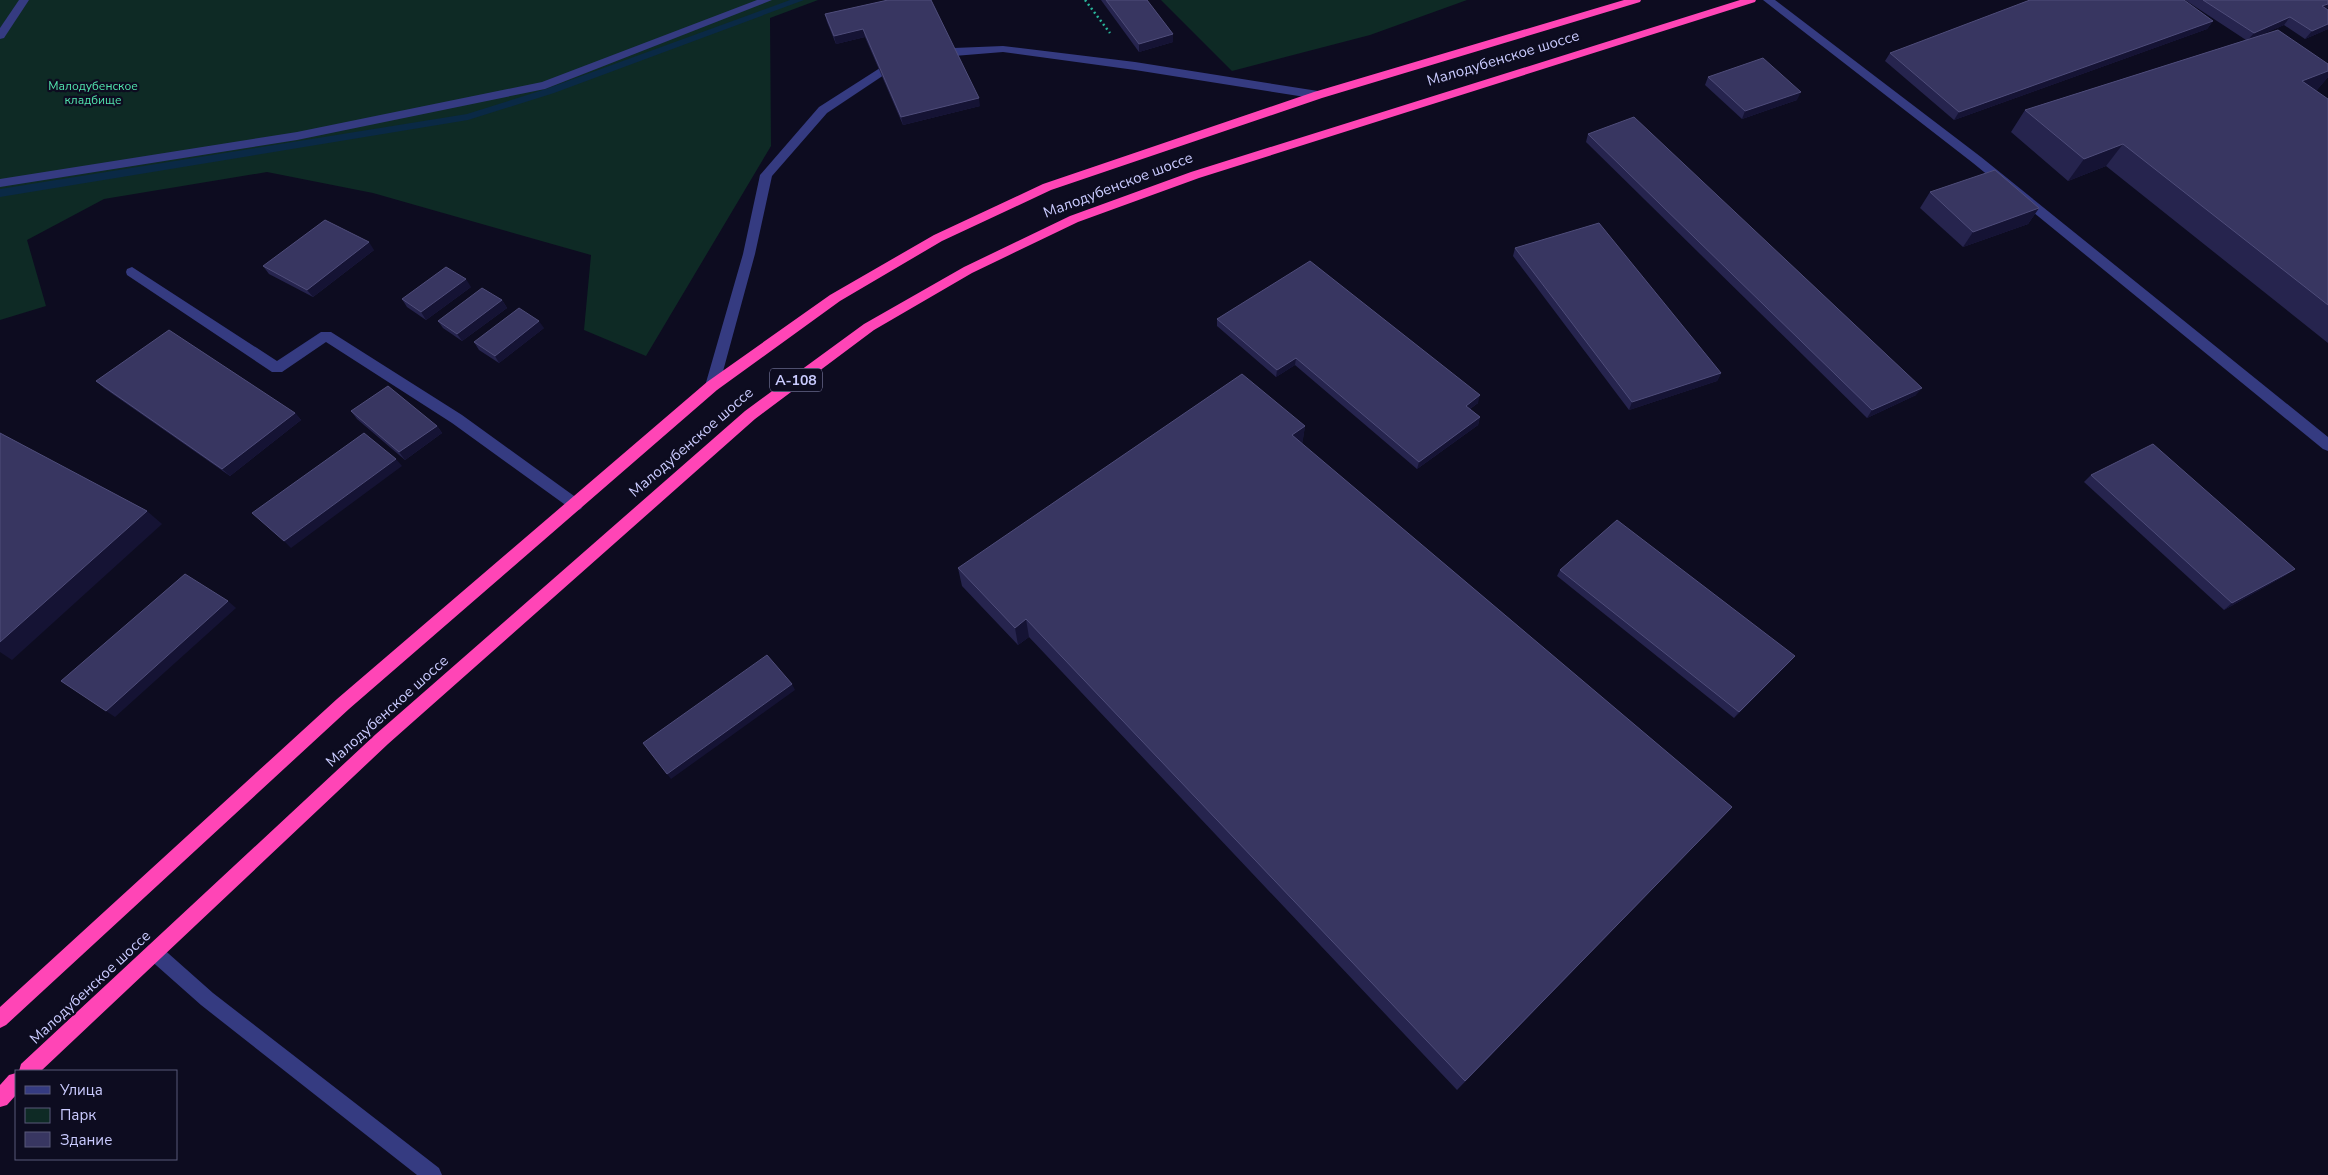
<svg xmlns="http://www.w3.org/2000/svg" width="2328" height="1175" font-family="'Nunito Sans',sans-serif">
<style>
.green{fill:#0e2a25}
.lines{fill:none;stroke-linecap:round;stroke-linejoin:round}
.stream{fill:#0a2945;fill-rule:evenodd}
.path{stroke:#29b59a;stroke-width:2.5;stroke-dasharray:2 3;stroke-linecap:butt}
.minor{fill:#353b81;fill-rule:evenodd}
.highway{fill:#ff45b6;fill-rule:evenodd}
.wall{fill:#26244e}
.shaded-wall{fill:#151334}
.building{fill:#383661;stroke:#4f4d7a}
.labels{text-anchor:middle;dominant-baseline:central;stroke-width:4.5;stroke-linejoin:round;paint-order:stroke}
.far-park-label{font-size:12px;fill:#52e3ad;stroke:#0d0c20}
.shield{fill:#0d0c20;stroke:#9192bc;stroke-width:1}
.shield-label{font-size:14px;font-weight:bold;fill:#cacbff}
.street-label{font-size:15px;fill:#cacbff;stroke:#0d0c20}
</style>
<rect width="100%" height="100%" fill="#0d0c20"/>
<g class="green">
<polygon points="0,0 818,0 770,18 771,146 646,356 584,330 591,255 373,193 267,172 104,199 27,240 46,306 0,320"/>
<polygon points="1161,0 1467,0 1370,35 1232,71"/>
</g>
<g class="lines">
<polygon class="stream" points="790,0 804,0 554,93 468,120 0,197 0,189 467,114 546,89"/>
<polyline class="path" points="1085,0 1110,33"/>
<g class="minor">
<polygon points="19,0 29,0 4,38 0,39 0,28"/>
<polygon points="757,0 772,0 545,89 297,140 0,187 0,179 297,132 542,82"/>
<polygon points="1763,0 1775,0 1981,157 2328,437 2328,451 2323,449 1973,163"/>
<polygon points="1003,46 1135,62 1318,91 1324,95 1318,99 1135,70 1003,52 954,56 948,52 954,48"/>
<polygon points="880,68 884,69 886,72 884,75 827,113 772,176 755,254 719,386 717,390 707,390 705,386 743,254 760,175 819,107"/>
<polygon points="132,267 277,361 321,332 331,332 462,415 581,501 583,505 581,509 576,511 571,509 452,423 326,342 282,372 272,372 127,275 126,272 127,269"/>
<polygon points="154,943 160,946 213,993 439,1168 442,1175 417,1175 201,1005 148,958 145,952 148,946"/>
</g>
<g class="highway">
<polygon points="1624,0 1641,0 1640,2 1322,98 1051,190 942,241 840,301 717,390 349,709 6,1025 0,1028 0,1007 337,699 707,382 830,295 934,235 1043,184 1314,92"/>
<polygon points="1740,0 1756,0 1755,2 1199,178 1078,222 972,273 874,330 755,419 388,744 41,1071 19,1071 21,1064 376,734 745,411 864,324 964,267 1070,216 1191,172"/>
<polygon points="16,1073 16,1095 7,1105 0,1107 0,1085 9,1075"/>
</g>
</g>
<g class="wall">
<polygon points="888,0 980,106 903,125 865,37 836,44 827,22 825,14"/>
<polygon points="1101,0 1147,0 1173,34 1173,42 1139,52"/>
<polygon points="2185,0 2328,0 2328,7 2326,9 2328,10 2328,29 2305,39 2284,25 2255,37 2328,64 2328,77 2316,91 2328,99 2328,343 2106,166 2068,181 2011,132 2025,110 2246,40"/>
<polygon points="2213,21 2207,29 1954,120 1885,61 1890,53"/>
<polygon points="1708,77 1797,100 1742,119 1705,85"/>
<polygon points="1588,134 1916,395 1867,418 1586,142"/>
<polygon points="1930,192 2039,208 2028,224 1963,247 1920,208"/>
<polygon points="1515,248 1721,373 1717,381 1629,410 1513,256"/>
<polygon points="374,250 313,297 269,274 263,266"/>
<polygon points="471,287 426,320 407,307 402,299"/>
<polygon points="502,300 507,308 462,341 443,328 438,321"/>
<polygon points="1217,319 1478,403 1470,409 1480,417 1478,425 1417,469 1295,365 1276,377 1217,326"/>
<polygon points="544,328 499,363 479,350 474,342"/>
<polygon points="96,381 295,413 301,420 230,476 104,388"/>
<polygon points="351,411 437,426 442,433 405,460 357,419"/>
<polygon points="1305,426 1302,444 1732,807 1457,1090 1029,637 1018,645 962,586 958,568"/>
<polygon points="2091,475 2295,569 2286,575 2224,610 2084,482"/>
<polygon points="1560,570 1795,656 1734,718 1557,576"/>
</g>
<g class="shaded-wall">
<polygon points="2328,4 2328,7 2326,10 2322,6"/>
<polygon points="2290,17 2284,25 2247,41 2254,33"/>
<polygon points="2213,21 2207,29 1954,120 1959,112"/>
<polygon points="2328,24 2328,29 2305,39 2312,31"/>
<polygon points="863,29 865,37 836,44 834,36"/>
<polygon points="1173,34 1173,42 1139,52 1139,44"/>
<polygon points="2328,71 2328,77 2316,91 2302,81"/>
<polygon points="1801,92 1797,100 1742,119 1745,111"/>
<polygon points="979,98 980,106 903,125 901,117"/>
<polygon points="2123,144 2106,166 2068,181 2084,159"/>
<polygon points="2039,208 2028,224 1963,247 1973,232"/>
<polygon points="369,242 374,250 313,297 307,290"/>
<polygon points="466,279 471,287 426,320 421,312"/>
<polygon points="502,300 507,308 462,341 457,334"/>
<polygon points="539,321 544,328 499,363 495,356"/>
<polygon points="1296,358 1295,365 1276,377 1277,370"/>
<polygon points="1721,373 1717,381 1629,410 1632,402"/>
<polygon points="1922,388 1916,395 1867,418 1872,410"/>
<polygon points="1480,395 1478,403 1464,413 1466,406"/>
<polygon points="295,413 301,420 230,476 222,469"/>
<polygon points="1480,417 1478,425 1417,469 1419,462"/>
<polygon points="437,426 442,433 405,460 399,452"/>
<polygon points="1305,426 1302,446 1292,435"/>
<polygon points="396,459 402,466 291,548 284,541"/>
<polygon points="147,511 162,524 12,660 0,652 0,642"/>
<polygon points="2295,569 2286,575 2224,610 2232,603"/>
<polygon points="228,601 236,608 115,717 106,711"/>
<polygon points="1026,619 1029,637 1018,645 1015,628"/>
<polygon points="1795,656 1790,662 1734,718 1739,712"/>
<polygon points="792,684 795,690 671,779 667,774"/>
</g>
<g class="building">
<polygon points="888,0 931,0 979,98 901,117 863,29 834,36 825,14"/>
<polygon points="1106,0 1147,0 1173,34 1139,44"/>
<polygon points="2030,0 2184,0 2213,21 1959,112 1890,53"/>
<polygon points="2203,0 2328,0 2328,4 2322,6 2328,10 2328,24 2312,31 2290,17 2254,33"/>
<polygon points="2278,30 2328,64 2328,71 2302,81 2328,99 2328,305 2123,144 2084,159 2025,110"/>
<polygon points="1763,58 1801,92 1745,111 1708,77"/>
<polygon points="1634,117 1922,388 1872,410 1588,134"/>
<polygon points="1995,170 2039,208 1973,232 1930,192"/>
<polygon points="325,220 369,242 307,290 263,266"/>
<polygon points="1599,223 1721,373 1632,402 1515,248"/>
<polygon points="1310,261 1480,395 1466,406 1480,417 1419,462 1296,358 1277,370 1217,319"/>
<polygon points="446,267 466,279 421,312 402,299"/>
<polygon points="482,288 502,300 457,334 438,321"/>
<polygon points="519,308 539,321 495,356 474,342"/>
<polygon points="169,330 295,413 222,469 96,381"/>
<polygon points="1242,374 1305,426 1292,435 1732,807 1465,1081 1026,619 1015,628 958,568"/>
<polygon points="388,386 437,426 399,452 351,411"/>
<polygon points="0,433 147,511 0,642"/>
<polygon points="364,433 396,459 284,541 252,513"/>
<polygon points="2153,444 2295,569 2232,603 2091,475"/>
<polygon points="1617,520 1795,656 1739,712 1560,570"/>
<polygon points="185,574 228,601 106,711 61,681"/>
<polygon points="767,655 792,684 667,774 643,743"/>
</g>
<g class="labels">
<g class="far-park-label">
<text x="93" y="86">Малодубенское<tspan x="93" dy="14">кладбище</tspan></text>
</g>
<rect class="shield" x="770" y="368.5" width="52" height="23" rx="4"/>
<g class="shield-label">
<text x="796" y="380">А-108</text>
</g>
<g class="street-label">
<text transform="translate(1503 58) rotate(-17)">Малодубенское шоссе</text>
<text transform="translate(1118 185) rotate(-21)">Малодубенское шоссе</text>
<text transform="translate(691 442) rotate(-41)">Малодубенское шоссе</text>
<text transform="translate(387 711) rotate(-42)">Малодубенское шоссе</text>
<text transform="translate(90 987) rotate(-43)">Малодубенское шоссе</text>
</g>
</g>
<rect x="15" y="1070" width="162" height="90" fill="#0d0c20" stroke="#595879"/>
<rect x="25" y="1086" width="25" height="8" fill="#353b81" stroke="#595879"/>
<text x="60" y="1095" font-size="15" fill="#cacbff">Улица</text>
<rect x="25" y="1108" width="25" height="15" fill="#0e2a25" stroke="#595879"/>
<text x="60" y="1120" font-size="15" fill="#cacbff">Парк</text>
<rect x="25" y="1132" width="25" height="15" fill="#383661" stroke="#595879"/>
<text x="60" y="1145" font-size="15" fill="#cacbff">Здание</text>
</svg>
